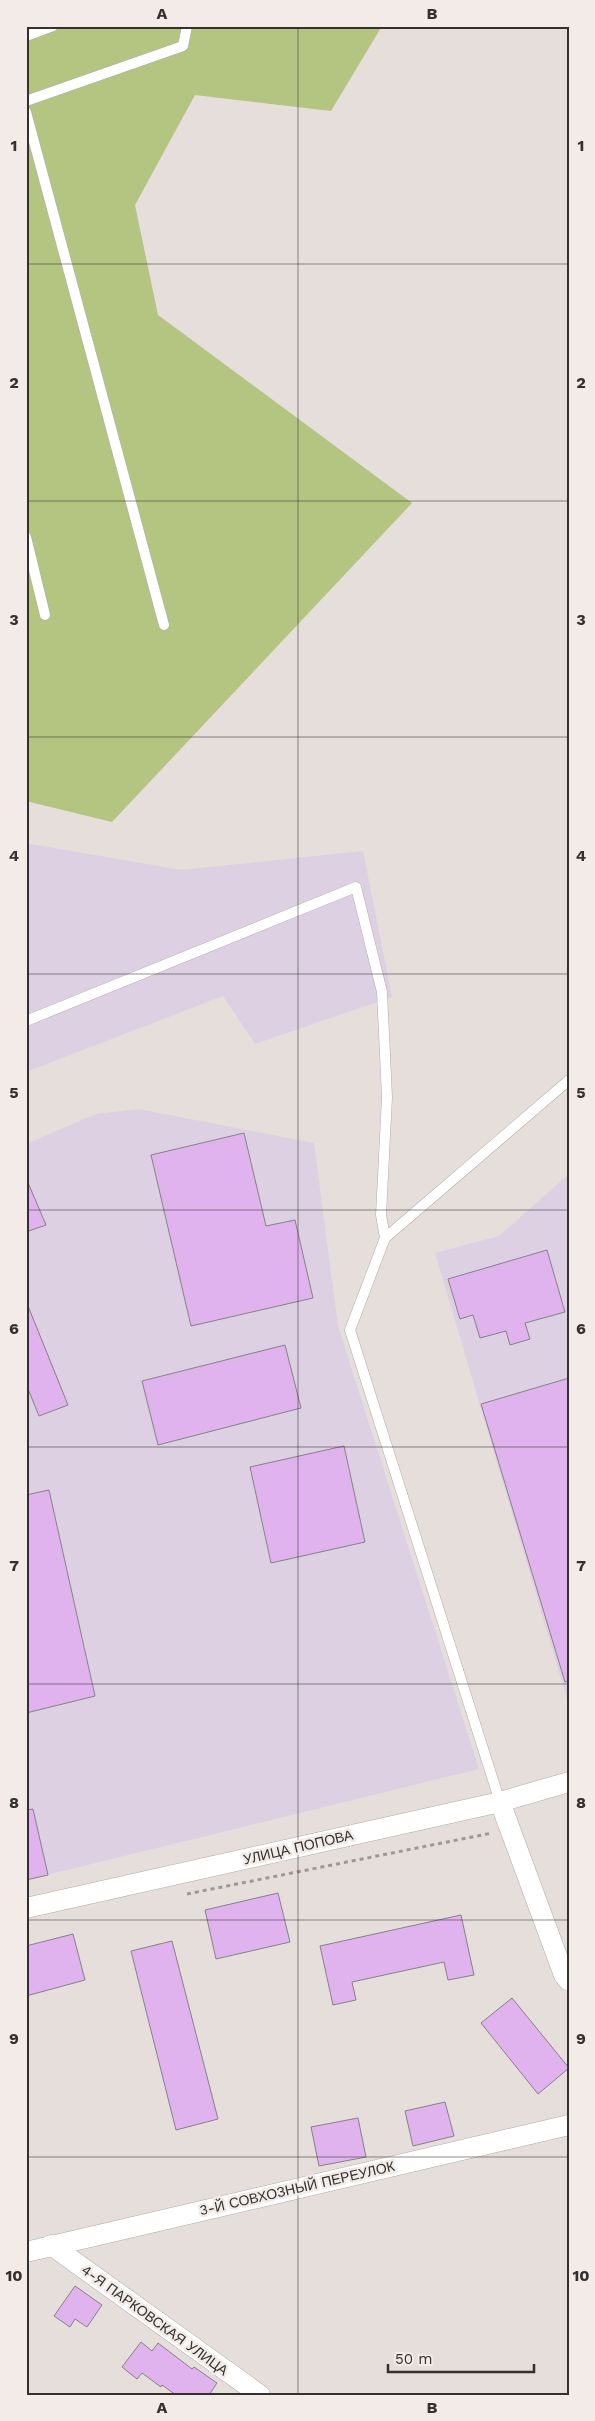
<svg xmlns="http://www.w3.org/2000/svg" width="595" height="2421" font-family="'Work Sans',sans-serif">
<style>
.industrial{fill:#ded0e3}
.green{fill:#b3c580}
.building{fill:#e0b3ef;stroke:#858186}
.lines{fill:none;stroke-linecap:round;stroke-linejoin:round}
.lane-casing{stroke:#b2aba9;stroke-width:11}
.street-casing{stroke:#b2aba9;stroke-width:21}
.path{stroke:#9d9896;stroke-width:3;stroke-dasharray:4 4;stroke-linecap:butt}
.lane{stroke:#fff;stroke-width:10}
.street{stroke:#fff;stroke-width:20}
.grid{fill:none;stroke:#33302f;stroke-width:1;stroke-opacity:0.55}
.labels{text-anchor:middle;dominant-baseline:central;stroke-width:5;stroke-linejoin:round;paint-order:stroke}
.street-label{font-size:14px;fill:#33302f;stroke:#f2ebe8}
.neatline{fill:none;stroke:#33302f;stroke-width:2}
.grid-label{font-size:16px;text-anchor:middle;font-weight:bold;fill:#33302f}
</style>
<rect width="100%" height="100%" fill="#e5dedb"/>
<g class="industrial">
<polygon points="26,843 181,870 363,851 392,997 255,1044 223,996 26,1072"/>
<polygon points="139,1109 314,1143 338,1326 479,1769 26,1880 26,1144 96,1114"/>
<polygon points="569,1174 569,1706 435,1253 499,1236"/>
</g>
<polygon class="green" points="26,26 382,26 331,111 195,95 135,205 158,315 412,503 112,822 26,801"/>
<g class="building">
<polygon points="244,1133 266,1226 295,1220 313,1298 191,1326 151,1155"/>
<polygon points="26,1178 46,1225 26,1232"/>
<polygon points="547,1250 565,1312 525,1323 530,1339 510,1345 506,1331 480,1338 473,1315 460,1319 448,1279"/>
<polygon points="26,1301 68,1405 39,1416 26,1384"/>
<polygon points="285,1345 301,1408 158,1445 142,1381"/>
<polygon points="569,1378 569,1681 565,1682 481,1404"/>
<polygon points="344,1446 365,1542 271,1563 250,1467"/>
<polygon points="49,1490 95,1696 26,1713 26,1495"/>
<polygon points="33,1809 48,1875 26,1880 26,1810"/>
<polygon points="278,1893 290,1942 216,1959 205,1910"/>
<polygon points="461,1915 474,1975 448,1980 444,1962 352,1982 356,2000 333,2005 320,1946"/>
<polygon points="73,1934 85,1980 26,1996 26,1946"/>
<polygon points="172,1941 218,2119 176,2130 131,1951"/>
<polygon points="512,1998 569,2068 538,2094 481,2023"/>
<polygon points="445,2102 454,2136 413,2146 405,2111"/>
<polygon points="358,2118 366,2157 319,2166 311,2127"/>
<polygon points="75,2286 102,2305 87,2327 75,2319 70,2327 54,2316"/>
<polygon points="141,2342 152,2351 158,2343 192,2369 194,2367 217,2383 209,2395 176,2395 162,2385 161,2387 142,2373 137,2379 122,2367"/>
</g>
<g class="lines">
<defs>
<g id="lane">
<polyline points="26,36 53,26"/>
<polyline points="26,101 183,46 187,26"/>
<polyline points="26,112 164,625"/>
<polyline points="26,537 45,615"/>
<polyline points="26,1021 356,887 382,992 387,1097 381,1215 385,1238"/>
<polyline points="500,1802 350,1330 385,1238 569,1080"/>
</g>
<g id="street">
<polyline points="500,1802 564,1975 569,1981"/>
<polyline points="26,1908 500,1802 569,1782"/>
<polyline points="51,2245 260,2395"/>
<polyline points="26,2252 569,2125"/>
</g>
</defs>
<use href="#lane" class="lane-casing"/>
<use href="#street" class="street-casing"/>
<polyline class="path" points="187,1894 492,1833"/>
<use href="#lane" class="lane"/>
<use href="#street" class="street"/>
</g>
<path class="grid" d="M298 26V2395M26 264H569M26 501H569M26 737H569M26 974H569M26 1210H569M26 1447H569M26 1684H569M26 1920H569M26 2157H569"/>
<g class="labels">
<g class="street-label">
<text transform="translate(298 1847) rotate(-13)">УЛИЦА ПОПОВА</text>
<text transform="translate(297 2188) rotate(-13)">3-Й СОВХОЗНЫЙ ПЕРЕУЛОК</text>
<text transform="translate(155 2320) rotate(36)">4-Я ПАРКОВСКАЯ УЛИЦА</text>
</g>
</g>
<rect width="595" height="2421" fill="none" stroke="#f2ebe8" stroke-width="55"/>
<path d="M388 2364v8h146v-8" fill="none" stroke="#33302f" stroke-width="2.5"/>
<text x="395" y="2364" font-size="15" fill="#33302f" stroke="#f2ebe8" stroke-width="4" paint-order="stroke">50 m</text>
<rect x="28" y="28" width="540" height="2366" class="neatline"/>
<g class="grid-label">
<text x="162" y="19">A</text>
<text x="432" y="19">B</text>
<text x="14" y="151">1</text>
<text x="581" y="151">1</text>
<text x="14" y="388">2</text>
<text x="581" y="388">2</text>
<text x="14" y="625">3</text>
<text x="581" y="625">3</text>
<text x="14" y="861">4</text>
<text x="581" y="861">4</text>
<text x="14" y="1098">5</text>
<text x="581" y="1098">5</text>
<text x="14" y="1334">6</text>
<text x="581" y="1334">6</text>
<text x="14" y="1571">7</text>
<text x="581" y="1571">7</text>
<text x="14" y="1808">8</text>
<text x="581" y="1808">8</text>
<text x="14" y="2044">9</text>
<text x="581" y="2044">9</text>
<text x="14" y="2281">10</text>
<text x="581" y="2281">10</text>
<text x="162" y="2413">A</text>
<text x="432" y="2413">B</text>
</g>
</svg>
